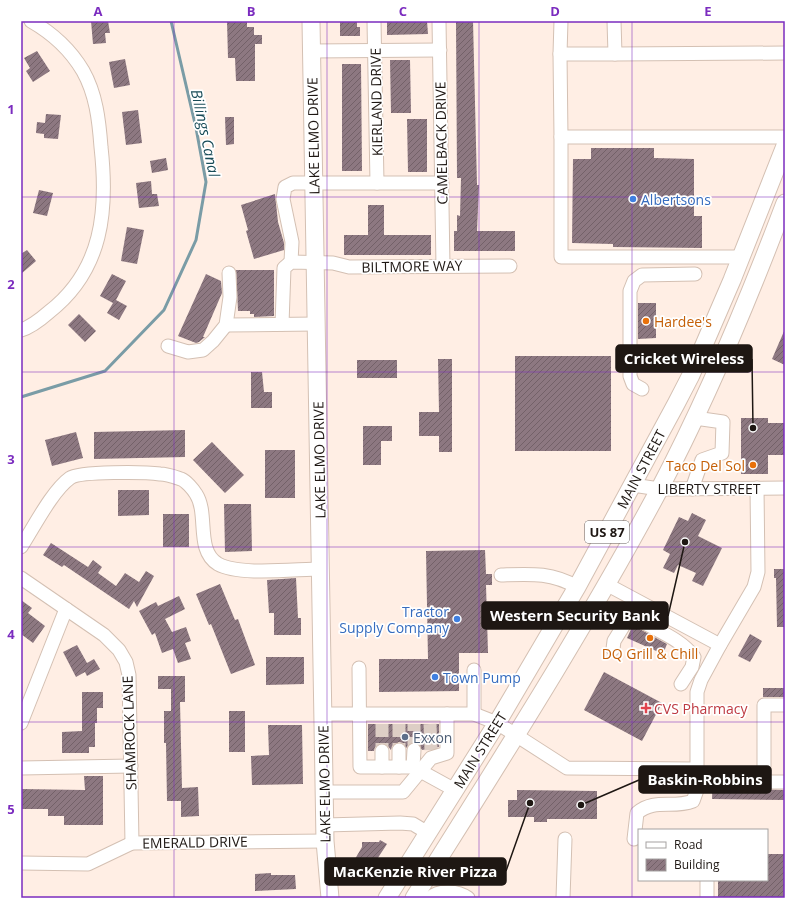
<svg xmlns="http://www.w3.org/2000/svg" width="806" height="919" font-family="'Open Sans',sans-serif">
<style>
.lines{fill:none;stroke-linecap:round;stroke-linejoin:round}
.stream{stroke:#7a9ca6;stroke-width:3}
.building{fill:url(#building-hatch)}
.minor-tunnel{stroke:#ddcec5;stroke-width:13;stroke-dasharray:13 6;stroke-linecap:butt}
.minor-casing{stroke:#d4c0b3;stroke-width:15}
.major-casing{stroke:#d4c0b3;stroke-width:19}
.minor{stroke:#fff;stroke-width:13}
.major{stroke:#fff;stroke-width:17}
.grid{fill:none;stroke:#7b2cbf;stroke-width:1;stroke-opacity:0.55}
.shop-dot{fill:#3f7fe0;stroke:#fff;stroke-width:1.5}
.food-dot{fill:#e8710a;stroke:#fff;stroke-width:1.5}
.health-dot{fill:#e0444e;stroke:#fff;stroke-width:1.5}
.service-dot{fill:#5c6f8a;stroke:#fff;stroke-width:1.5}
.labels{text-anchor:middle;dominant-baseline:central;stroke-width:3.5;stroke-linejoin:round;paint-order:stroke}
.shield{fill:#fff;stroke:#625d5a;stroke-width:1}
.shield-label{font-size:13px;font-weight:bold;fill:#1e1713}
.street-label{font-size:14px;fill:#1e1713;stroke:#fff}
.shop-label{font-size:14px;fill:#366cbe;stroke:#fff;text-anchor:start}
.food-label{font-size:14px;fill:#c56008;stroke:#fff;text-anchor:start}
.health-label{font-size:14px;fill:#be3a42;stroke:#fff;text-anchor:start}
.service-label{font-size:14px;fill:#4e5e75;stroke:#fff;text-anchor:start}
.water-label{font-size:15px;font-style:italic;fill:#184b57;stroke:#fff}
.leader{fill:none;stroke:#1e1713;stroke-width:1.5}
.callout-dot{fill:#1e1713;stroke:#fff;stroke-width:1.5}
.callout{fill:#1e1713;stroke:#1e1713;stroke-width:1.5}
.callout-label{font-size:15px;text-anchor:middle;font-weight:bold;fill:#fff}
.neatline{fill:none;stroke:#7b2cbf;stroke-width:1.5}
.grid-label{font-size:13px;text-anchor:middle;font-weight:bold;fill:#7b2cbf}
</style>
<defs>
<pattern id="building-hatch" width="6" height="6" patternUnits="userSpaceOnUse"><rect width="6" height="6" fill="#8d7881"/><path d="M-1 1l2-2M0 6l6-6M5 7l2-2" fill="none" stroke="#736168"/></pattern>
</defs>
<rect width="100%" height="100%" fill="#ffeee4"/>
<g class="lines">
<polyline class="stream" points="21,397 105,371 164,310 196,240 206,182 196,128 171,21"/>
</g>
<g class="building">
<polygon points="91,21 108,21 110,33 105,33 106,43 93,44"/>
<polygon points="227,21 247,21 247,27 254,27 254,35 262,35 262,44 255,44 255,81 236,81 235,58 228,58"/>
<polygon points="340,21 357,21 357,27 360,27 360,36 340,36"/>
<polygon points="387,21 427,21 428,34 387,35"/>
<polygon points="456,21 473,21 477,185 479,185 477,231 515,231 515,251 454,251 454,231 457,231 457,215 460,216 461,178 457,178"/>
<polygon points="37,51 50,71 33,82 26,71 30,68 24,58"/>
<polygon points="125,59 130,85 114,88 109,62"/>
<polygon points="390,60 410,60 411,113 391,113"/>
<polygon points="342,64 361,64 362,171 342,171"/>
<polygon points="138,110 142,143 126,145 122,112"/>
<polygon points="46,114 61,115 58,139 44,138 44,134 36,133 37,122 45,123"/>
<polygon points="225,117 234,117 234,144 226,145"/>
<polygon points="407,119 427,119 427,172 408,172"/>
<polygon points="591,148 654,148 654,158 694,159 694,216 702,216 702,248 613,247 613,244 572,243 573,159 591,159"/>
<polygon points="166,158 168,170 152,173 150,161"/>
<polygon points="151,181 152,194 157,194 159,206 139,208 136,183"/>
<polygon points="39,190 53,193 47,216 33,213"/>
<polygon points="275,194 278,222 284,243 284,250 254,259 246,231 248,230 241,205"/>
<polygon points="368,205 384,205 384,235 431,235 431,255 344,255 344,235 368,235"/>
<polygon points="127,227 144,230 137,264 121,261"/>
<polygon points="27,250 36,261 21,274 21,254"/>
<polygon points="236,270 274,270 274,316 254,317 254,314 250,314 250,311 238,311"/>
<polygon points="112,274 126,281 116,300 127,306 119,320 107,313 113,303 100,296"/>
<polygon points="206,274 221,281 222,293 203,337 205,337 199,342 196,343 178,336"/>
<polygon points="638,303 656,303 656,338 638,339"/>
<polygon points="79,314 96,331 85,342 68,325"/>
<polygon points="785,329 785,365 772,359"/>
<rect x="515" y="356" width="96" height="95"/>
<polygon points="438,359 452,359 452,452 439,452 439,436 419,436 419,412 439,412"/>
<rect x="357" y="360" width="40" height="18"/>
<polygon points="251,372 262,372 264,392 272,392 272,408 251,408"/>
<polygon points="741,418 768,418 768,423 785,423 785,455 768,455 768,474 741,474"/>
<polygon points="363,426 392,426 392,441 381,441 381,465 363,465"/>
<polygon points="185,430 185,457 94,459 94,432"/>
<polygon points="76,432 83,458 52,466 45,440"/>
<polygon points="212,442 244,475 225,493 193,460"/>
<rect x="265" y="450" width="30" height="48"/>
<polygon points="118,490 149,490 149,515 118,516"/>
<polygon points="224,504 251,504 252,551 225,552"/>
<polygon points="692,513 706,520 698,536 722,548 703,586 692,581 696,573 678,565 674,573 663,568 670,554 663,550 679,517 688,521"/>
<rect x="163" y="514" width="26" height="33"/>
<polygon points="51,543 88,567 93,560 102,567 98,573 116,586 125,573 139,582 146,571 154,576 137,607 134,601 129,609 64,565 62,567 43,555"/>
<polygon points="485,550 486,574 492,574 492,585 486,585 488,653 459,653 459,691 379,692 379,659 428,659 426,551"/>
<polygon points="774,569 785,569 785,627 777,627 776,578 774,578"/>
<polygon points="296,578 298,618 301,618 301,635 274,635 274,613 269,613 267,580"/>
<polygon points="220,584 235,620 238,619 255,665 231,674 211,624 209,625 196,594"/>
<polygon points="179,596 185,609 165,619 172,632 186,627 191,641 185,643 191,659 178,663 173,649 162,653 155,633 152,635 139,611 156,602 158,606"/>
<polygon points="21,600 32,608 28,613 45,626 33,643 21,634"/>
<polygon points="632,627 638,628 667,644 663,654 627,638"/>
<polygon points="750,634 762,641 750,662 738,656"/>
<polygon points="77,645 87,663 94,659 100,669 87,676 85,672 76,677 63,652"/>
<polygon points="266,657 304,657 304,684 266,685"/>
<polygon points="604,672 662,703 642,741 584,710"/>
<polygon points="158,676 185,676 185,702 180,702 182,788 198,787 199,816 181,817 181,801 167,801 166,743 164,743 164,711 171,711 171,689 158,689"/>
<rect x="763" y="688" width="22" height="9"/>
<polygon points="82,692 103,692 103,708 97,708 97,723 95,723 95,747 89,747 89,753 62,753 62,732 82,731"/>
<rect x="229" y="711" width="16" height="41"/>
<polygon points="368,724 439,724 439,747 422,750 418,743 411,743 406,748 403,743 399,742 392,746 391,750 386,744 382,743 375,747 374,751 368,751"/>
<polygon points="268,725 302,725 303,784 252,785 251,756 269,755"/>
<polygon points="713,774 752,774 752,789 785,790 785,800 712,799"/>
<polygon points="84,776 103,776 103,825 64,825 64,816 48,816 48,809 21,809 21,789 85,790"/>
<polygon points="517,790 597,791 597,819 547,819 547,822 534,822 534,817 508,817 508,800 517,800"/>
<polygon points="380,840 387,844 368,873 356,864 358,860 355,859 362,847 362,842 379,842"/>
<polygon points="767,854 785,854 785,898 718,898 718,880 767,880"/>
<polygon points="271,873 271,875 295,875 296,889 255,891 255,874"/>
</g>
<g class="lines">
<g class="minor-tunnel">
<polyline points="382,724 382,751"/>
<polyline points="399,724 399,750"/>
<polyline points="430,724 431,750"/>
<polyline points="414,750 414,724"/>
</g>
<defs>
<g id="minor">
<polyline points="374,21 377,183"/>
<polyline points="439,21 443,266"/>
<polyline points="614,21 615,54 785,53"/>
<polyline points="311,51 440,50"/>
<polyline points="560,54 561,21"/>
<polyline points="615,54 560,54 561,137 785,137"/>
<polyline points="561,137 561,257 741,257"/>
<polyline points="291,262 292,242 283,199 285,187 293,183 442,183"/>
<polyline points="282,324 284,268 291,262 333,263 349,267 510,266"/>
<polyline points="226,325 316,324"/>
<path d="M21 330C31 327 41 319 49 312 103 270 108 210 101 147 99 120 96 94 83 71 70 49 52 33 31 21"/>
<polyline points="168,346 188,352 203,350 213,341 226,325 230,297 229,273"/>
<polyline points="642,389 633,384 630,376 630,291 634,281 642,275 695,274"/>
<polyline points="633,485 659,489 785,488"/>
<polyline points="692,489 702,460 722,453 723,422 695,418"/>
<path d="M21 547C34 527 52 491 70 478 80 471 146 472 160 474 167 474 175 477 181 479 186 481 193 489 196 494 209 514 195 550 218 564 239 576 296 569 321 569"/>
<path d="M501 575C530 574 551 572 577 587"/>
<polyline points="21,578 104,635 119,650 126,662 129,675 132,843"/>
<polyline points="606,584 720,645"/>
<path d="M613 649 614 641 627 620 635 619 641 621C658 631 682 640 694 657L692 667 681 684"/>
<polyline points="359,668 360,767 413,767 455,790"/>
<polyline points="474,670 474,714"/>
<polyline points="785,705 764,705 764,782 785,782"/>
<polyline points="323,714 474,714 497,723 567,768 697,769"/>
<polyline points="21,723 66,609"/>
<polyline points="382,751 382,767"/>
<polyline points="399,767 399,750"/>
<polyline points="413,767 414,750"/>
<polyline points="21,768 131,766"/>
<polyline points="324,792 403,792 431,758 447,753 447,714"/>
<polyline points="325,825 400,823 413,824 428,833"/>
<path d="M634 839 637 813C655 798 673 809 693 801L697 790V692L701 680 720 645 754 587 758 572 757 488"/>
<polyline points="21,863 88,864 132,843 325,841"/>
<path d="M430 898C439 889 458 891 468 898"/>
<polyline points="563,898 565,839"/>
<polyline points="707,898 707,880"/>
</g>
<g id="major">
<polyline points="311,21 325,841 330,898"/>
<polyline points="387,898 497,723 577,587 676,404 691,375 732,280 785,146"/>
<path d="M414 898C498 764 584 630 659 490 708 397 748 301 785 203"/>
</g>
</defs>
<use href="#minor" class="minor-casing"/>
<use href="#major" class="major-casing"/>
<use href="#minor" class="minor"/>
<use href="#major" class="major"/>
</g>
<path class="grid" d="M174 21V898M327 21V898M479 21V898M632 21V898M21 197H785M21 372H785M21 547H785M21 722H785"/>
<g class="shop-dot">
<circle cx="633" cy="199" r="4"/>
<circle cx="457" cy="619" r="4"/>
<circle cx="435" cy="677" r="4"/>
</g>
<g class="food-dot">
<circle cx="646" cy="321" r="4"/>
<circle cx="753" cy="465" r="4"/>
<circle cx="650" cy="638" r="4"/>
</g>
<path class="health-dot" d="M644 702h4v4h4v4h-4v4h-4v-4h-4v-4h4z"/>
<circle class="service-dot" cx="405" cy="737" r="4"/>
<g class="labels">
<rect class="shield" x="585" y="521" width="44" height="22" rx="3"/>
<g class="shield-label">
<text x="607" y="532">US 87</text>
</g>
<g class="street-label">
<text transform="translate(376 102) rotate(-91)">KIERLAND DRIVE</text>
<text transform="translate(313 136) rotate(-91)">LAKE ELMO DRIVE</text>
<text transform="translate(441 143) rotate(-91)">CAMELBACK DRIVE</text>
<text transform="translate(412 266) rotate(-1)">BILTMORE WAY</text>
<text transform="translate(319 460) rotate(-91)">LAKE ELMO DRIVE</text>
<text transform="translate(641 469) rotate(-62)">MAIN STREET</text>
<text x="709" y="488">LIBERTY STREET</text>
<text transform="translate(129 733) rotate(-92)">SHAMROCK LANE</text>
<text transform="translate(480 750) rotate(-58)">MAIN STREET</text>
<text transform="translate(324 784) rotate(-91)">LAKE ELMO DRIVE</text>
<text transform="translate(195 842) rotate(-1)">EMERALD DRIVE</text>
</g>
<g class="shop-label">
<text x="641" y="199">Albertsons</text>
<text x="449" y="611" text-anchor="end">Tractor<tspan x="449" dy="16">Supply Company</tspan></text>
<text x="443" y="677">Town Pump</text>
</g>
<g class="food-label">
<text x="654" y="321">Hardee's</text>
<text x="745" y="465" text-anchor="end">Taco Del Sol</text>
<text x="650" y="653" text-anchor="middle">DQ Grill &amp; Chill</text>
</g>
<g class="health-label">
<text x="654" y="708">CVS Pharmacy</text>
</g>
<g class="service-label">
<text x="413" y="737">Exxon</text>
</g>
<g class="water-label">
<text transform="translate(206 133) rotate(78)">Billings Canal</text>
</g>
</g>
<path class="leader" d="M753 428L752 359M685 542L668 616M581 805L639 780M530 803L506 871"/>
<g class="callout-dot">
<circle cx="753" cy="428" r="4"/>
<circle cx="685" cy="542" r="4"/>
<circle cx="581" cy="805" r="4"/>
<circle cx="530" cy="803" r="4"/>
</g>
<g class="callout">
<rect x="616" y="345" width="136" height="27" rx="4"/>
<rect x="482" y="602" width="186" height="27" rx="4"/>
<rect x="639" y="766" width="132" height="27" rx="4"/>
<rect x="325" y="858" width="181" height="27" rx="4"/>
</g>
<g class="callout-label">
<text x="684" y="364">Cricket Wireless</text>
<text x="575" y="621">Western Security Bank</text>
<text x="705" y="785">Baskin-Robbins</text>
<text x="415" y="877">MacKenzie River Pizza</text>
</g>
<rect width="806" height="919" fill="none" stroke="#ffffff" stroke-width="44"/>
<rect x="638" y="829" width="130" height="52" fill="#ffffff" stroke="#a5a2a1"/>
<rect x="646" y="842" width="20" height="6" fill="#ffffff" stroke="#a5a2a1"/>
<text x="674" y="849" font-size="12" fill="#1e1713">Road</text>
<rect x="646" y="859" width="20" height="12" fill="url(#building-hatch)" stroke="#a5a2a1"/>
<text x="674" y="869" font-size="12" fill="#1e1713">Building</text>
<rect x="22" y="22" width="762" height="875" class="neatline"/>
<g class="grid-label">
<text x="98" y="16">A</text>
<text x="251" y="16">B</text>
<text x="403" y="16">C</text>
<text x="555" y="16">D</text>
<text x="708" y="16">E</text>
<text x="11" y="114">1</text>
<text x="11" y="289">2</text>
<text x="11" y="464">3</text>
<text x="11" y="639">4</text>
<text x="11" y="814">5</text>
</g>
</svg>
